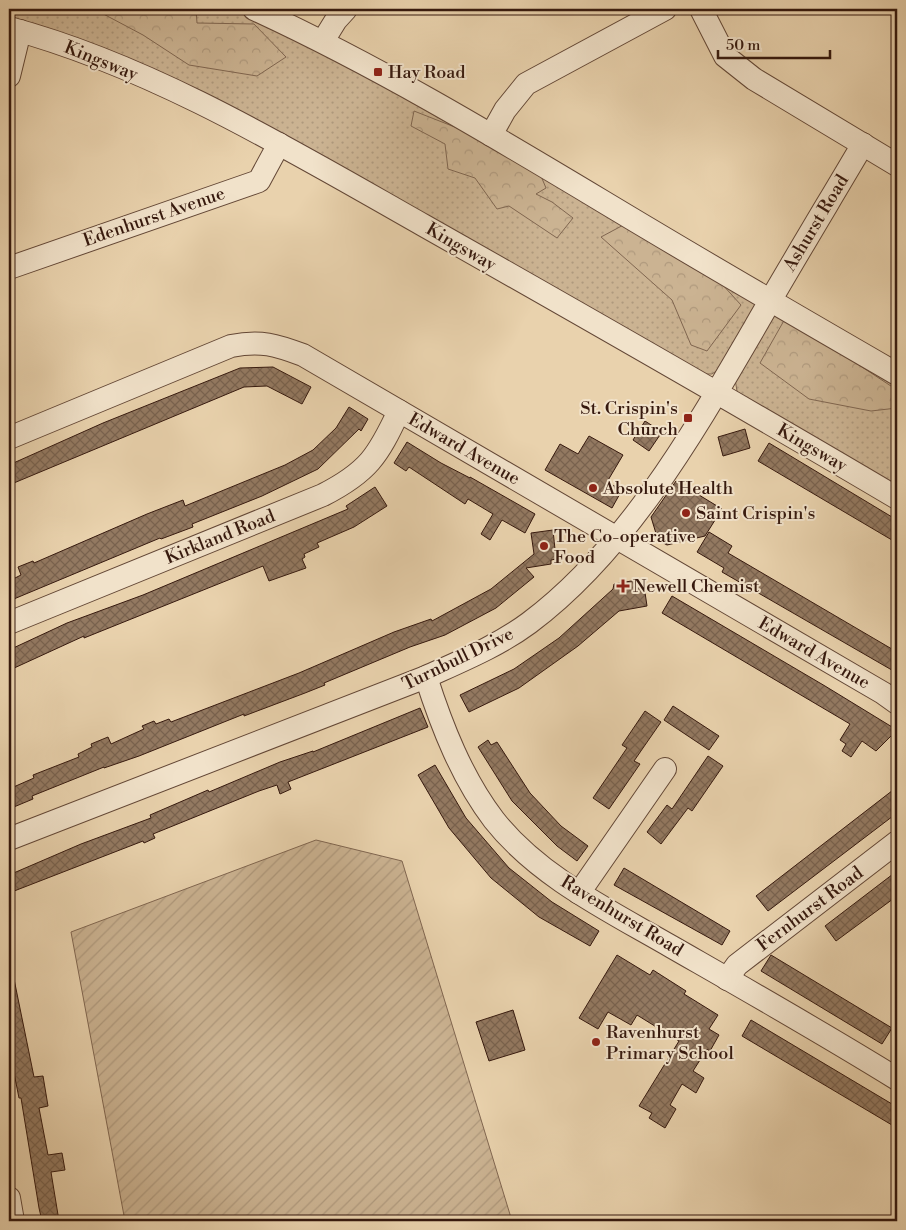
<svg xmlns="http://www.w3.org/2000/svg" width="906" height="1230" font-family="'Libre Bodoni',serif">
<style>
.grass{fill:url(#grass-dots);stroke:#806650}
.forest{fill:url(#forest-crowns);stroke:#806650}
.garden{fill:url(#garden-furrows);stroke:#806650}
.building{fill:url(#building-cross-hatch);stroke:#36190e}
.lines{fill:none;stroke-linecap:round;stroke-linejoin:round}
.minor-casing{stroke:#634736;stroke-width:24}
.minor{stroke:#f1e2ca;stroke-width:22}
.poi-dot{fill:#8f2418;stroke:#f1e2ca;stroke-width:2}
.labels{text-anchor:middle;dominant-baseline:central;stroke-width:4;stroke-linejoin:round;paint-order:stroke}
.street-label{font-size:18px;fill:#36190e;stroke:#f1e2ca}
.poi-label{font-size:18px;fill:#36190e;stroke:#f1e2ca;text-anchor:start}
</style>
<defs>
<pattern id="grass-dots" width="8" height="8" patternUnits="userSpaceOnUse" patternTransform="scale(1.25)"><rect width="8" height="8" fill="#cbb392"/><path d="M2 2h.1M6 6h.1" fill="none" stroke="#af997d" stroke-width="1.8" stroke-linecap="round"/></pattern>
<pattern id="forest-crowns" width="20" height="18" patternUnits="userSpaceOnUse" patternTransform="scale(1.25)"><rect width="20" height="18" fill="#cbb392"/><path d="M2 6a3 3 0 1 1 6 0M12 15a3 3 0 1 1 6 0" fill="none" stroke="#af997d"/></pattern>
<pattern id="garden-furrows" width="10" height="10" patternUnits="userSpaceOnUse" patternTransform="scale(1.25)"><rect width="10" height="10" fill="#cbb392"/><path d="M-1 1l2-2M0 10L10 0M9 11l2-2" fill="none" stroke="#af997d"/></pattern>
<pattern id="building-cross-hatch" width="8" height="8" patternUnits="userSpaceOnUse" patternTransform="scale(1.25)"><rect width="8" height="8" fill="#937961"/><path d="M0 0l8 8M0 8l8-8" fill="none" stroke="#79624e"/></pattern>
</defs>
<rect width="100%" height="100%" fill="#e9d2ad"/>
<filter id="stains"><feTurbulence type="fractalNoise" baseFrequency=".004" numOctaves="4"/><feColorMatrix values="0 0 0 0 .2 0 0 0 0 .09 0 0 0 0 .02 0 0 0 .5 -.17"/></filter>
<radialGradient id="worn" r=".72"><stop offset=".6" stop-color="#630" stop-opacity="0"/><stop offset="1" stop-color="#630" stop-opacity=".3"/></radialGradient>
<g class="grass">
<polygon points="9,9 248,9 748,294 757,306 721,368 712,374 705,374 56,31 9,16"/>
<polygon points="778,314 897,382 897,490 742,398 737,391 735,379 768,319"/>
</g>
<g class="forest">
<polygon points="94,9 196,9 197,23 254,24 286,57 257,76 189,65 143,35"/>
<polygon points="414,111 498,144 538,169 546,188 536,194 552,202 573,218 557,238 509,206 497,209 475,178 448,169 445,144 411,126"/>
<polygon points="629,222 711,272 741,305 707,351 691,345 672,300 601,237"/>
<polygon points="786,317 897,390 897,408 871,411 809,399 760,363"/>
</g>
<polygon class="garden" points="316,840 402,861 512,1221 125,1221 71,932"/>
<g class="building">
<polygon points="273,367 311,387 302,404 267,386 244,387 9,485 9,465 103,423 240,368"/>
<polygon points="349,407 368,419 361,431 359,429 318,469 262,496 192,524 193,527 161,539 160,538 9,601 9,581 21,575 18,567 33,561 34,563 147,514 183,500 185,506 285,465 313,450 336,428"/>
<polygon points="645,421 662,432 649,451 633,440"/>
<polygon points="745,429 750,448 723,456 718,437"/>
<polygon points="589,436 623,455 607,482 622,490 612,508 545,470 560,444 578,454"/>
<polygon points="407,442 441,463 470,478 470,477 535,514 525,533 502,520 490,540 481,534 493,514 468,499 465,504 409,467 406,471 394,463"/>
<polygon points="769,443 897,520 897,543 758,461"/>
<polygon points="676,481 722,509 705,536 667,545 658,540 651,517"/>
<polygon points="375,487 387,506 354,527 317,543 319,547 304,554 305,557 302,559 306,568 269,581 263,566 84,638 84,636 12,669 9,661 9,650 67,623 143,595 348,509 346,506"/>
<polygon points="553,530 556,559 551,560 551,564 526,568 534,577 496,608 445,635 410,647 324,683 325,685 305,693 244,716 244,714 139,756 104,768 104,767 32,796 33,799 9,809 9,789 34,778 33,775 79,757 78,754 92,747 91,744 108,737 111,744 144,729 142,726 154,721 156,724 169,719 171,722 299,673 394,632 431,619 432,621 491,589 534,554 531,533"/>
<polygon points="709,532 732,546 728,553 897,652 897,673 722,572 724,568 697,552"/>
<polygon points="643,579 647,606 619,611 578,646 519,688 469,712 460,695 514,669 559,638 613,589 614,584"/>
<polygon points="672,596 825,686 897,730 876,751 862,741 851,757 842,751 846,744 840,740 850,724 662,613"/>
<polygon points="673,706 719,736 709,750 664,720"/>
<polygon points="420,708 428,727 288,782 291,789 280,794 277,785 259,791 153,834 155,838 144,843 143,841 9,893 9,875 81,844 151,818 150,815 208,790 209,792 280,762 313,751 313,752"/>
<polygon points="645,711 661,722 634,761 640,764 609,809 593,798 627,748 622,745"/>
<polygon points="488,740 491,745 497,742 530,793 561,826 588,846 577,861 557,846 512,801 478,747"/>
<polygon points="708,756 723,766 692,811 688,808 661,844 647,832 667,805 672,809"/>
<polygon points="435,765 466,818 509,868 552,902 599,931 590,946 539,917 491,878 449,828 418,775"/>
<polygon points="897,787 897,813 768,911 756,896"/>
<polygon points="624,868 730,931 722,945 614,885"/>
<polygon points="897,871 897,896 836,941 825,926"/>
<polygon points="617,955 650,975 653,970 686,991 684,994 718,1015 709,1029 719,1035 710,1051 707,1049 693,1071 704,1078 696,1093 682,1084 670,1105 676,1109 665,1128 649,1118 652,1113 639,1106 679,1041 637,1015 631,1025 608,1012 598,1029 579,1018"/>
<polygon points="771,955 892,1028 882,1044 761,971"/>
<polygon points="9,979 14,979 34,1077 43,1076 48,1106 39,1108 48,1155 62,1153 65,1170 51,1172 59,1221 42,1221 39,1208 21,1098 19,1098 9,1048"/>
<polygon points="513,1010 525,1050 489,1061 476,1022"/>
<polygon points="751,1020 897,1107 897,1128 742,1036"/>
</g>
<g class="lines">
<defs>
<g id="minor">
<path d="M254 9C391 72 520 152 649 229 731 278 814 326 897 374"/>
<polyline points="701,9 725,56 754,79 897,165"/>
<path d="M9 28C152 66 294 152 423 225 582 315 740 405 897 498"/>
<polyline points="323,41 336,20 346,9"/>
<polyline points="9,76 20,31"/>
<polyline points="491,135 505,110 526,84 665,9"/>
<polyline points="9,268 259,181 279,144"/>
<path d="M9 438 231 346C261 340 276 345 303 355L883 693 897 703"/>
<path d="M9 623 323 495C368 472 378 456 399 411"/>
<path d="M426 677C442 727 462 778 494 820 539 877 610 911 672 947 747 990 823 1033 897 1079"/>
<path d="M9 839 426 677C461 661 498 646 529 623 627 550 695 430 755 327 790 266 827 205 863 144"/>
<polyline points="579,893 665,769"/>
<polyline points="727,979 737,965 897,842"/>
<polyline points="9,1198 13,1221"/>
</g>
</defs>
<use href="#minor" class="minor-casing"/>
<use href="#minor" class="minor"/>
</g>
<g class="poi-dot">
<rect x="373" y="67" width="10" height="10" rx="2.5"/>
<rect x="683" y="413" width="10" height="10" rx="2.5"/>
<circle cx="593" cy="488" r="5"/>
<circle cx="686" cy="513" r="5"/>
<circle cx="544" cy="546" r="5"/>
<path d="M620.5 578.5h5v5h5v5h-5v5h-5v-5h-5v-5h5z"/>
<circle cx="596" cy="1042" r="5"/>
</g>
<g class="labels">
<g class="street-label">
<text transform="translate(101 61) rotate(22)">Kingsway</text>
<text transform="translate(154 217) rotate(-19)">Edenhurst Avenue</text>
<text transform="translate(816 223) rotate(-59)">Ashurst Road</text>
<text transform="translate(461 247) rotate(30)">Kingsway</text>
<text transform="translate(812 448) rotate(30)">Kingsway</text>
<text transform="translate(464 449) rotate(30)">Edward Avenue</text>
<text transform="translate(220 537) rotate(-22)">Kirkland Road</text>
<text transform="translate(814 653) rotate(30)">Edward Avenue</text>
<text transform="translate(458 659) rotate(-26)">Turnbull Drive</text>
<text transform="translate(810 909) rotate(-37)">Fernhurst Road</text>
<text transform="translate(622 916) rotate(31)">Ravenhurst Road</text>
</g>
<g class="poi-label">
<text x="388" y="72">Hay Road</text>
<text x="678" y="408" text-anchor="end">St. Crispin's<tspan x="678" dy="21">Church</tspan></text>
<text x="603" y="488">Absolute Health</text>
<text x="696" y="513">Saint Crispin's</text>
<text x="554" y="536">The Co-operative<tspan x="554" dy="21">Food</tspan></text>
<text x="633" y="586">Newell Chemist</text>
<text x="606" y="1032">Ravenhurst<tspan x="606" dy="21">Primary School</tspan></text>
</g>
</g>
<rect width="906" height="1230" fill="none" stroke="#e9d2ad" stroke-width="30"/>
<rect x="10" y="10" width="886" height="1210" fill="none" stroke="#36190e" stroke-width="2.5"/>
<rect x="15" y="15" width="876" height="1200" fill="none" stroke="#36190e"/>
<path d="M718 50v8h112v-8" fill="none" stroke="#36190e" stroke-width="2.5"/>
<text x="726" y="50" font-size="15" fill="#36190e" stroke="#f1e2ca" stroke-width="4" paint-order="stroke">50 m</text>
<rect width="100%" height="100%" filter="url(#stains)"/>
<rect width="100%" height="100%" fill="url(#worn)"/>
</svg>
